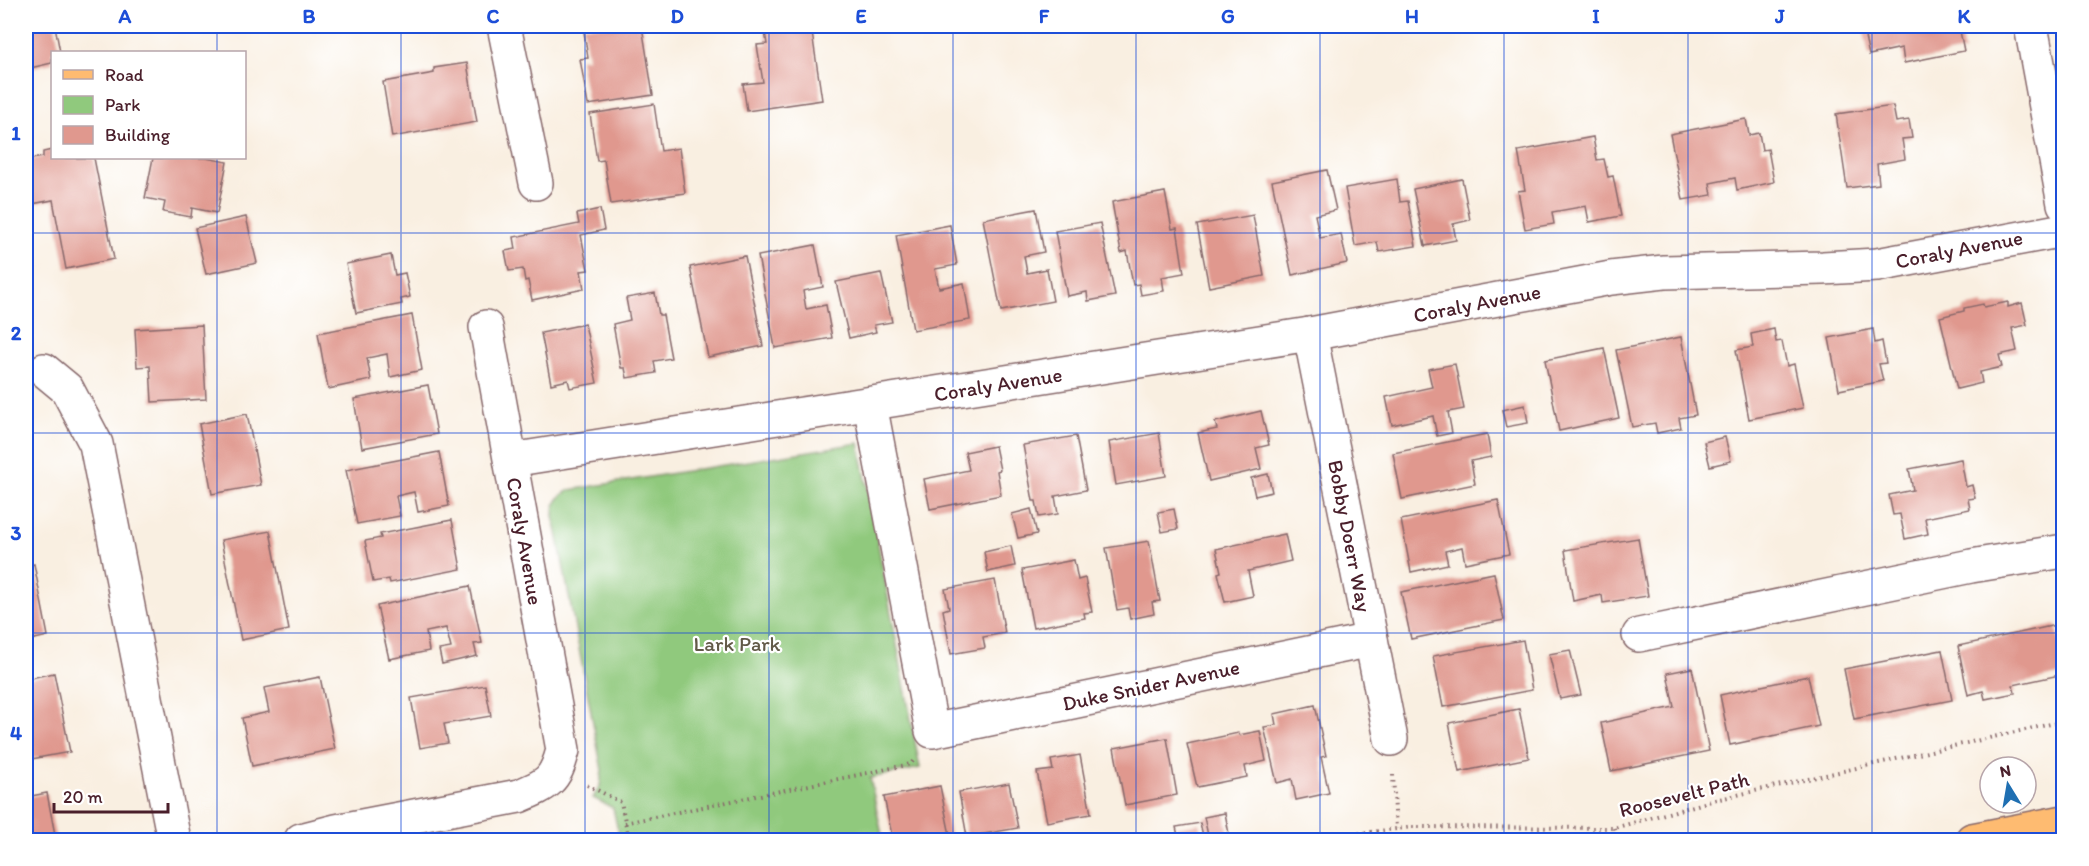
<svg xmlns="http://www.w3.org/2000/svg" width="2089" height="866" font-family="Itim,sans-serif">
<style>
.green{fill:#90c97d;stroke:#6d7454;stroke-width:1.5}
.building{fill:#e0988e}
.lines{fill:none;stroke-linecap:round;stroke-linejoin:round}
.minor-casing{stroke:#87686b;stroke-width:36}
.major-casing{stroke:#87686b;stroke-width:36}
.path{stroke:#87686b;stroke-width:4;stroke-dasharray:1.5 4.5;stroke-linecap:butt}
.minor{stroke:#fff;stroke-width:33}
.major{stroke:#febb71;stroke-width:33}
.grid{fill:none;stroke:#1d4ed8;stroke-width:1.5;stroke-opacity:0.55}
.labels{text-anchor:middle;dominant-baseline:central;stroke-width:4.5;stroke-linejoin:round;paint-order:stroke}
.street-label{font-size:21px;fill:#4a1f2b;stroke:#fff}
.park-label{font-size:21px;fill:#625a48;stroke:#fff}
.neatline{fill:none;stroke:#1d4ed8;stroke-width:2}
.grid-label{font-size:20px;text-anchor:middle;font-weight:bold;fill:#1d4ed8}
</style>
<rect width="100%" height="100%" fill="#fff"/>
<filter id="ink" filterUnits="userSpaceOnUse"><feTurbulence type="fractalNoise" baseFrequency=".0167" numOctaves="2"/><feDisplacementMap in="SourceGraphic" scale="12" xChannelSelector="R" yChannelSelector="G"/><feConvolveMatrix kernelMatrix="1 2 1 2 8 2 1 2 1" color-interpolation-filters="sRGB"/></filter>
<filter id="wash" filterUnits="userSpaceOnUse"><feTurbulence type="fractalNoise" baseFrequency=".008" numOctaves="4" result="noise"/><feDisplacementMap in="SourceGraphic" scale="24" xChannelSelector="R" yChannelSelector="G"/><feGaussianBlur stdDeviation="1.35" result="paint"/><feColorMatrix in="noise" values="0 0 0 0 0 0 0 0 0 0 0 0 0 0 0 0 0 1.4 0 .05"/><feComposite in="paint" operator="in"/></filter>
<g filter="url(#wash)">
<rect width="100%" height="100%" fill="#f9efe1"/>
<path class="green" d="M859 443 920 768 870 778 883 840H620L613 808 593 798 600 786 602 770 554 517C554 502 557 497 570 490Z"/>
<g id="blocks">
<g class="building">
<polygon points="26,26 55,26 60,52 52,52 52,63 26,69"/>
<polygon points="583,26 642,26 653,95 588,105 580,59 588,58"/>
<polygon points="764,26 811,26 822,100 747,111 743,84 763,82 757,45 767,44"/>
<polygon points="1874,26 1959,26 1964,51 1904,63 1902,48 1869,55 1863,28"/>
<polygon points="467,63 477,122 392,137 383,82 434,73 434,68"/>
<polygon points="654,104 661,151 679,148 685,193 611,204 604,160 597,161 590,114"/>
<polygon points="1893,106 1896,122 1909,120 1912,138 1902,139 1905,159 1877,164 1879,184 1847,188 1836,114"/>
<polygon points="1746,119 1749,135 1759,133 1762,150 1768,149 1774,182 1737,190 1735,178 1710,183 1712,195 1683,200 1670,134"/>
<polygon points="1593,137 1597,160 1604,159 1608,177 1613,176 1621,216 1589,222 1586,206 1552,212 1554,224 1525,229 1518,191 1525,190 1518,151"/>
<polygon points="52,150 52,158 94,158 114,259 66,269 53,200 32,204 26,172 26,160 43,157 43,152"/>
<polygon points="153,158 206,158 227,162 217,213 192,208 191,217 163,212 165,202 145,198"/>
<polygon points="1327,170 1336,210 1315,215 1320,238 1341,234 1347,263 1292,275 1272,181"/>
<polygon points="1397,179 1400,202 1408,201 1416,246 1379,252 1377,242 1355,246 1345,188"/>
<polygon points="1462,179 1470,220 1453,224 1456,240 1425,246 1413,189"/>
<polygon points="1165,192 1172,229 1177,228 1184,273 1162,277 1164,291 1141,295 1139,284 1133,285 1127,251 1121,253 1112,202"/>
<polygon points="600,209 604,230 581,235 588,270 581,271 584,289 532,300 528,280 525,281 523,269 509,271 505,251 516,249 514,237 579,224 577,214"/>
<polygon points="1036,209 1044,252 1024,256 1027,273 1047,269 1053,301 1001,311 983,219"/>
<polygon points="1253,215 1264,276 1209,287 1197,225"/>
<polygon points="246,217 257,263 206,274 195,228"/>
<polygon points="1100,223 1115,296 1088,301 1087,292 1067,296 1055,231"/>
<polygon points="950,225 957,265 935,269 939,288 964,283 970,320 913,330 896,235"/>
<polygon points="815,245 823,287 803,291 806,309 826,305 832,338 775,348 758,256"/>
<polygon points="391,255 395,275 405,273 410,297 401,299 402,304 356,313 346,264"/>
<polygon points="745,256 763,346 708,357 690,267"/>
<polygon points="881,273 892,322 874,325 876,332 849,338 836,282"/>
<polygon points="655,293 659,315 663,315 671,358 654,361 656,373 627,378 625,368 621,368 613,324 630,320 626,298"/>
<polygon points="2008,302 2008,307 2022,303 2027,325 2012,328 2017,351 1999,355 2002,367 1980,372 1982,383 1957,389 1940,317 1964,311 1964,308 1983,304 1984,307"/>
<polygon points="412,315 422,370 390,377 387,354 367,358 371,380 328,389 318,333"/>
<polygon points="585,324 597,383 570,388 568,380 551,384 541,333"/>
<polygon points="202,325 206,399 152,402 150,366 137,367 135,329"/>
<polygon points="1774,329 1776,342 1782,341 1787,366 1794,364 1803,408 1749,419 1736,350 1753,347 1751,334"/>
<polygon points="1873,329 1875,343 1882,341 1886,363 1879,364 1883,381 1839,390 1829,338"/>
<polygon points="1681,337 1696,415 1679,418 1681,428 1657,433 1655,423 1632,427 1616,350"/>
<polygon points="1604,348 1619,418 1559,431 1545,360"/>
<polygon points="1455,364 1464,409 1448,412 1452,433 1437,436 1433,416 1392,425 1386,397 1432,387 1428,369"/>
<polygon points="428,385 437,434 362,448 354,399"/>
<polygon points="1525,405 1528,423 1506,427 1502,410"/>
<polygon points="1261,411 1269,445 1256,448 1261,469 1209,481 1198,433 1217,429 1215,422"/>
<polygon points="247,414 261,485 212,494 199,424"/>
<polygon points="1159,433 1166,476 1116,485 1109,442"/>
<polygon points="1487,434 1491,457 1471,461 1475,484 1402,499 1393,453"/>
<polygon points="1076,436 1086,490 1055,496 1058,514 1039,517 1036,501 1033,501 1023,445"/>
<polygon points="1725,437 1731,461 1710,466 1704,442"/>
<polygon points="995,446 1000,470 997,471 1001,495 930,509 924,479 969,470 965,452"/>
<polygon points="439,452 449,506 418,512 414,492 396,496 400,516 357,524 346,470"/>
<polygon points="1961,459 1966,487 1972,485 1975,498 1968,499 1970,509 1925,518 1928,534 1905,539 1900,514 1893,515 1889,495 1913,490 1909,469"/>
<polygon points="1268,474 1272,492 1255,496 1251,478"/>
<polygon points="1498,500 1509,554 1465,563 1462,547 1445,551 1448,564 1411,572 1401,520"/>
<polygon points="1031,509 1037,534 1018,538 1012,514"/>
<polygon points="1174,509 1178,529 1162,532 1158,512"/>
<polygon points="452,520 461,569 390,583 389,579 373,582 365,541 381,538 380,534"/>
<polygon points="270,531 289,630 241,640 221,540"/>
<polygon points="1285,534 1291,561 1248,571 1253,596 1225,602 1218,573 1221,572 1216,549"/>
<polygon points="1638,538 1648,596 1603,603 1602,595 1573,601 1565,550"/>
<polygon points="1149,541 1160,601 1152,602 1154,614 1130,619 1128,608 1117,610 1106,548"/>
<polygon points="1011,546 1015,566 988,572 984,552"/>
<polygon points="1074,560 1078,580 1085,578 1092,612 1084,613 1085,618 1033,628 1022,570"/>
<polygon points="34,564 48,636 26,641 26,566"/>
<polygon points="1494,573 1504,620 1411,639 1401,592"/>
<polygon points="995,580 1005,633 983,637 985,648 951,654 943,610 949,608 945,589"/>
<polygon points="470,586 482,643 474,644 477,656 442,664 439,650 451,648 446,628 426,632 429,651 389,659 377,606"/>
<polygon points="2056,625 2064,658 2064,674 2013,685 2015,693 1985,699 1983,691 1968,695 1958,646"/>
<polygon points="1523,640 1532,690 1443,707 1433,656"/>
<polygon points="1570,650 1581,695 1560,699 1549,654"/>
<polygon points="1942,650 1952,700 1854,719 1844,669"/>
<polygon points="1692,668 1709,751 1611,771 1601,723 1674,707 1667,673"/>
<polygon points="54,673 70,752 26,760 26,679"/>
<polygon points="1808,676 1819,726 1730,745 1720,695"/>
<polygon points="320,677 335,749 252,766 242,718 269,712 264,688"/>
<polygon points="485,685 491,716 444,724 448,743 420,748 411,698"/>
<polygon points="1315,705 1326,756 1321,757 1329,793 1296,800 1292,779 1277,783 1264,727 1276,725 1274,714"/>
<polygon points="1519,709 1529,758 1459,772 1449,723"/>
<polygon points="1260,731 1266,761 1245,766 1247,777 1197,787 1187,744 1238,733 1239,735"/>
<polygon points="1167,738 1177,795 1125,805 1114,748"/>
<polygon points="1080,755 1091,814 1047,822 1037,772 1053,770 1051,760"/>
<polygon points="1009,783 1018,828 967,837 959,792"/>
<polygon points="940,786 951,840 893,840 884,797"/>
<polygon points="47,793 56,840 26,840 26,797"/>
<polygon points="1225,813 1230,839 1209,840 1204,817"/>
<polygon points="1200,823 1204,840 1179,840 1176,827"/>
</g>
</g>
</g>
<g filter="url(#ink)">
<use href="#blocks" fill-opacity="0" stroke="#87686b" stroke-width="1.5"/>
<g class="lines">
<defs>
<g id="minor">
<polyline points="504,26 536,183"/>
<polyline points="2031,26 2064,204"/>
<polyline points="1310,334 1391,739"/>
<polyline points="44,370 67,389 96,444 174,840"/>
<polyline points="870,404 932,731 1371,640"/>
<polyline points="511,460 1310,334 1611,278 1664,272 1823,268 1877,265 2064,230"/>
<polyline points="1639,635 1971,566 2064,551"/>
<path d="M301 840 336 831 519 796C548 784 555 781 563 750L486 327"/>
</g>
<polyline id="major" points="1972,840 2064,822"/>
</defs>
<use href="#minor" class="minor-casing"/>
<use href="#major" class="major-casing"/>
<g class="path">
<polyline points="1393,775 1396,829"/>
<polyline points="587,785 621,802 629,840"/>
<polyline points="625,823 911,764 913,761"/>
<polyline points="1614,828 1617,840"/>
<polyline points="1305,840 1412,827 1614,828 1715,800 2064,721"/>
</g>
<use href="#minor" class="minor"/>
<use href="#major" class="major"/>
</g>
</g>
<path class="grid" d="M217 26V52M401 26V840M585 26V840M769 26V840M953 26V840M1136 26V840M1320 26V840M1504 26V840M1688 26V840M1872 26V840M217 158V840M26 233H2064M26 433H2064M26 633H2064"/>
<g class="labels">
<g class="street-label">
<text transform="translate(1959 249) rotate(-11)">Coraly Avenue</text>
<text transform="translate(1477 303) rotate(-11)">Coraly Avenue</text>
<text transform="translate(998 384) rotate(-9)">Coraly Avenue</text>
<text transform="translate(1350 536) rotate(79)">Bobby Doerr Way</text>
<text transform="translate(525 541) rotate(80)">Coraly Avenue</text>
<text transform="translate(1151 685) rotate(-12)">Duke Snider Avenue</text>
<text transform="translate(1684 794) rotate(-14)">Roosevelt Path</text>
</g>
<g class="park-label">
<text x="737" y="643">Lark Park</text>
</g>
</g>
<rect width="2089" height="866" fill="none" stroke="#fff" stroke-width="66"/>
<rect x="51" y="51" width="195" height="108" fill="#ffffff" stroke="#b7a5aa" stroke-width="1.5"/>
<rect x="63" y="70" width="30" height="9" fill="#febb71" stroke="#b7a5aa" stroke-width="1.5"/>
<text x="105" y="81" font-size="18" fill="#4a1f2b">Road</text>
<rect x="63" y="96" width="30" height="18" fill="#90c97d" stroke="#b7a5aa" stroke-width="1.5"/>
<text x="105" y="111" font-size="18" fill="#4a1f2b">Park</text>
<rect x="63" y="126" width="30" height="18" fill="#e0988e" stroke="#b7a5aa" stroke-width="1.5"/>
<text x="105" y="141" font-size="18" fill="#4a1f2b">Building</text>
<g transform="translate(2008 785) rotate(349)"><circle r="28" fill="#ffffff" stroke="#b7a5aa" stroke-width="1.5"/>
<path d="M0-4.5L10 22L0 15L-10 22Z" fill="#1f6fb2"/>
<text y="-9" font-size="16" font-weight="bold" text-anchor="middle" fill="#4a1f2b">N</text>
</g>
<path d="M54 803v9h114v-9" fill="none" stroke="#4a1f2b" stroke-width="3"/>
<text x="63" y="803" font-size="18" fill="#4a1f2b" stroke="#ffffff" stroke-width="4.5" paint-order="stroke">20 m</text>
<rect x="33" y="33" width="2023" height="800" class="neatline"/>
<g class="grid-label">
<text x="125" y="23">A</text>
<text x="309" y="23">B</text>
<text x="493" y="23">C</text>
<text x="677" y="23">D</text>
<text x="861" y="23">E</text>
<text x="1044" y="23">F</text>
<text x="1228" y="23">G</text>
<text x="1412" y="23">H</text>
<text x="1596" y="23">I</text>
<text x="1780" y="23">J</text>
<text x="1964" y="23">K</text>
<text x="16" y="140">1</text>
<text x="16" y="340">2</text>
<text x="16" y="540">3</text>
<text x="16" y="740">4</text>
</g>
</svg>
